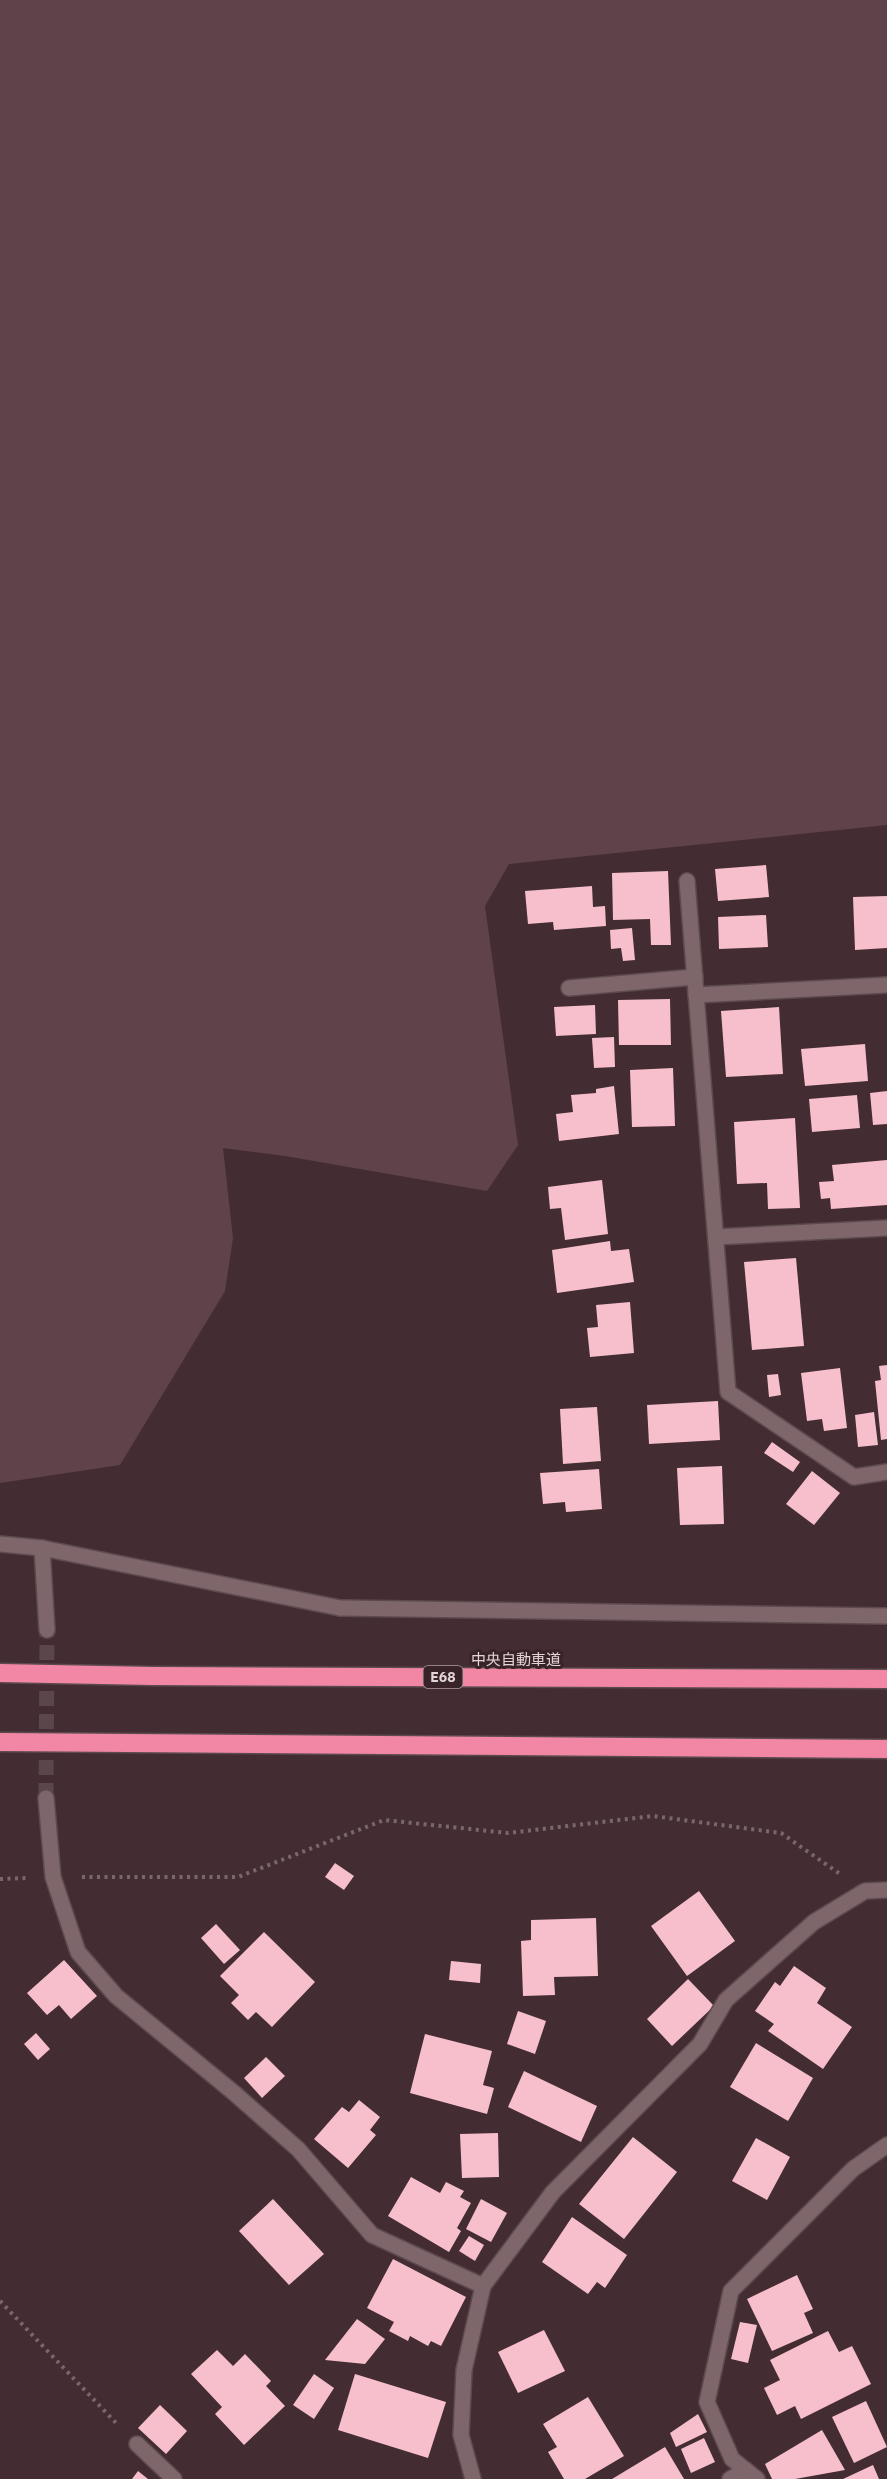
<svg xmlns="http://www.w3.org/2000/svg" width="887" height="2479" font-family="'IBM Plex Sans','Noto Sans JP',sans-serif">
<style>
.green{fill:#60434a}
.building{fill:#f7bfcc}
.lines{fill:none;stroke-linecap:round;stroke-linejoin:round}
.street-tunnel{stroke:#5b464c;stroke-width:15;stroke-dasharray:15 8;stroke-linecap:butt}
.lane-casing{stroke:#5d4a4f;stroke-width:18}
.street-casing{stroke:#5d4a4f;stroke-width:18}
.secondary-casing{stroke:#5d4a4f;stroke-width:18}
.highway-casing{stroke:#5d4a4f;stroke-width:21}
.path{stroke:#7a676c;stroke-width:4;stroke-dasharray:3 4.5;stroke-linecap:butt}
.lane{stroke:#7f666b;stroke-width:15}
.street{stroke:#7f666b;stroke-width:15}
.secondary{stroke:#7f666b;stroke-width:15}
.highway{stroke:#f187a5;stroke-width:18}
.labels{text-anchor:middle;dominant-baseline:central;stroke-width:6;stroke-linejoin:round;paint-order:stroke}
.shield{fill:#382329;stroke:#b09fa3;stroke-width:1.5}
.shield-label{font-size:14px;font-weight:bold;fill:#e3d4d7}
.street-label{font-size:15px;fill:#e3d4d7;stroke:#382329}
</style>
<rect width="100%" height="100%" fill="#432d33"/>
<polygon class="green" points="0,0 887,0 887,825 509,864 485,906 518,1145 487,1191 285,1156 223,1148 233,1238 225,1291 120,1465 0,1483"/>
<g class="building">
<polygon points="766,865 769,897 718,901 715,869"/>
<polygon points="668,871 671,945 651,945 650,919 613,920 612,873"/>
<polygon points="592,886 593,907 605,906 606,926 554,930 553,922 528,924 525,891"/>
<polygon points="887,896 887,948 855,950 853,897"/>
<polygon points="766,915 768,947 719,949 718,917"/>
<polygon points="632,928 635,960 623,961 621,948 611,949 610,930"/>
<polygon points="670,999 671,1045 619,1045 618,1000"/>
<polygon points="595,1005 596,1034 556,1036 554,1007"/>
<polygon points="779,1007 783,1074 726,1077 721,1011"/>
<polygon points="614,1037 615,1067 594,1068 592,1038"/>
<polygon points="865,1044 868,1081 805,1086 801,1049"/>
<polygon points="673,1068 675,1126 632,1127 630,1070"/>
<polygon points="614,1086 619,1134 559,1141 556,1114 573,1112 571,1095 596,1093 596,1089"/>
<polygon points="887,1091 887,1124 873,1125 870,1093"/>
<polygon points="857,1095 860,1128 812,1132 809,1099"/>
<polygon points="795,1118 800,1208 768,1209 767,1183 737,1184 734,1122"/>
<polygon points="887,1160 887,1205 831,1209 830,1198 821,1199 819,1182 834,1181 832,1165"/>
<polygon points="602,1180 608,1234 565,1240 561,1208 550,1209 548,1187"/>
<polygon points="610,1241 611,1251 629,1249 634,1282 557,1293 552,1250"/>
<polygon points="796,1258 804,1346 752,1350 744,1262"/>
<polygon points="630,1302 634,1353 590,1357 587,1328 598,1327 596,1305"/>
<polygon points="887,1365 887,1439 881,1440 875,1381 881,1380 879,1366"/>
<polygon points="840,1368 847,1428 824,1431 822,1419 807,1421 801,1373"/>
<polygon points="778,1374 781,1395 769,1397 767,1375"/>
<polygon points="718,1401 720,1440 649,1444 647,1405"/>
<polygon points="597,1407 601,1461 563,1464 560,1409"/>
<polygon points="874,1412 878,1445 858,1447 855,1415"/>
<polygon points="772,1442 800,1462 793,1472 764,1453"/>
<polygon points="722,1466 724,1524 680,1525 677,1468"/>
<polygon points="599,1469 602,1509 566,1512 565,1502 543,1504 540,1473"/>
<polygon points="812,1471 840,1493 814,1525 786,1504"/>
<polygon points="335,1863 354,1876 344,1890 325,1877"/>
<polygon points="699,1891 735,1941 687,1976 651,1926"/>
<polygon points="596,1918 598,1976 554,1977 555,1995 523,1996 521,1941 531,1940 531,1920"/>
<polygon points="216,1924 240,1950 224,1964 201,1938"/>
<polygon points="264,1932 315,1982 272,2027 256,2012 248,2020 231,2003 239,1995 220,1976"/>
<polygon points="64,1960 97,1996 71,2019 59,2005 47,2015 27,1993"/>
<polygon points="451,1961 481,1964 480,1983 449,1980"/>
<polygon points="794,1966 826,1988 817,2003 852,2027 823,2069 768,2031 774,2024 755,2011 775,1982 780,1986"/>
<polygon points="688,1979 714,2006 672,2046 647,2019"/>
<polygon points="518,2011 546,2021 535,2054 507,2044"/>
<polygon points="36,2033 50,2049 38,2060 24,2044"/>
<polygon points="425,2034 492,2051 483,2085 494,2088 487,2114 410,2093"/>
<polygon points="756,2043 813,2078 788,2121 730,2087"/>
<polygon points="266,2057 285,2076 262,2098 244,2078"/>
<polygon points="524,2071 597,2106 581,2142 508,2107"/>
<polygon points="359,2100 380,2117 370,2130 376,2135 348,2168 314,2139 342,2107 349,2112"/>
<polygon points="498,2133 499,2177 462,2178 460,2134"/>
<polygon points="633,2137 677,2172 624,2239 579,2204"/>
<polygon points="756,2138 790,2157 767,2200 732,2181"/>
<polygon points="411,2177 440,2193 446,2182 464,2191 460,2197 471,2203 457,2228 461,2231 449,2252 388,2216"/>
<polygon points="273,2199 324,2254 289,2285 239,2231"/>
<polygon points="481,2199 507,2213 491,2242 466,2229"/>
<polygon points="572,2217 627,2255 605,2288 597,2282 588,2294 542,2262"/>
<polygon points="469,2236 484,2245 475,2261 459,2251"/>
<polygon points="393,2259 466,2297 441,2346 431,2341 428,2346 410,2336 408,2341 389,2331 394,2322 367,2308"/>
<polygon points="797,2275 813,2309 804,2313 813,2333 772,2351 747,2299"/>
<polygon points="357,2319 385,2339 365,2364 325,2360"/>
<polygon points="740,2322 757,2325 748,2363 731,2359"/>
<polygon points="544,2330 565,2371 518,2393 498,2352"/>
<polygon points="828,2331 839,2352 852,2346 871,2384 801,2419 795,2406 777,2415 764,2388 780,2380 770,2360"/>
<polygon points="217,2350 233,2366 245,2354 271,2381 266,2386 285,2406 244,2445 215,2414 222,2407 191,2374"/>
<polygon points="314,2374 334,2388 314,2419 293,2405"/>
<polygon points="355,2374 446,2402 428,2458 338,2430"/>
<polygon points="588,2397 624,2456 585,2479 564,2479 548,2452 557,2447 543,2424"/>
<polygon points="866,2401 887,2447 854,2463 832,2417"/>
<polygon points="160,2405 187,2431 166,2454 138,2428"/>
<polygon points="698,2414 707,2432 676,2447 670,2433"/>
<polygon points="822,2430 845,2470 795,2479 772,2479 765,2464"/>
<polygon points="704,2438 715,2462 691,2473 681,2449"/>
<polygon points="665,2447 684,2479 612,2479"/>
<polygon points="873,2465 879,2479 843,2479"/>
<polygon points="138,2471 148,2479 132,2479"/>
</g>
<g class="lines">
<polyline class="street-tunnel" points="46,1798 47,1630"/>
<defs>
<g id="lane">
<polyline points="687,881 728,1392 854,1477 887,1472"/>
<polyline points="696,995 887,985"/>
<polyline points="716,1237 887,1228"/>
<polyline points="46,1798 53,1877 78,1952 116,1996 233,2092 298,2149 372,2235 483,2286"/>
<polyline points="137,2444 174,2479"/>
<polyline points="730,2479 746,2470"/>
<polyline points="757,2479 732,2459 707,2402 731,2291 853,2169 887,2145"/>
</g>
<g id="street">
<polyline points="569,988 695,977"/>
<polyline points="42,1548 47,1630"/>
<polyline points="340,1608 887,1616"/>
<polyline points="473,2479 461,2435 464,2370 483,2286 553,2192 700,2044 726,2000 814,1922 865,1891 887,1890"/>
</g>
<polyline id="secondary" points="0,1544 42,1548 340,1608"/>
<g id="highway">
<polyline points="0,1673 153,1676 887,1679"/>
<polyline points="0,1742 887,1749"/>
</g>
</defs>
<use href="#lane" class="lane-casing"/>
<use href="#street" class="street-casing"/>
<use href="#secondary" class="secondary-casing"/>
<use href="#highway" class="highway-casing"/>
<g class="path">
<polyline points="82,1877 238,1877 384,1820 508,1833 653,1816 781,1833 840,1874"/>
<polyline points="0,1879 26,1878"/>
<polyline points="0,2301 117,2424"/>
</g>
<use href="#lane" class="lane"/>
<use href="#street" class="street"/>
<use href="#secondary" class="secondary"/>
<use href="#highway" class="highway"/>
</g>
<g class="labels">
<rect class="shield" x="423.5" y="1666" width="39" height="22" rx="4.5"/>
<g class="shield-label">
<text x="443" y="1677">E68</text>
</g>
<g class="street-label">
<text x="516" y="1659">中央自動車道</text>
</g>
</g>
</svg>
